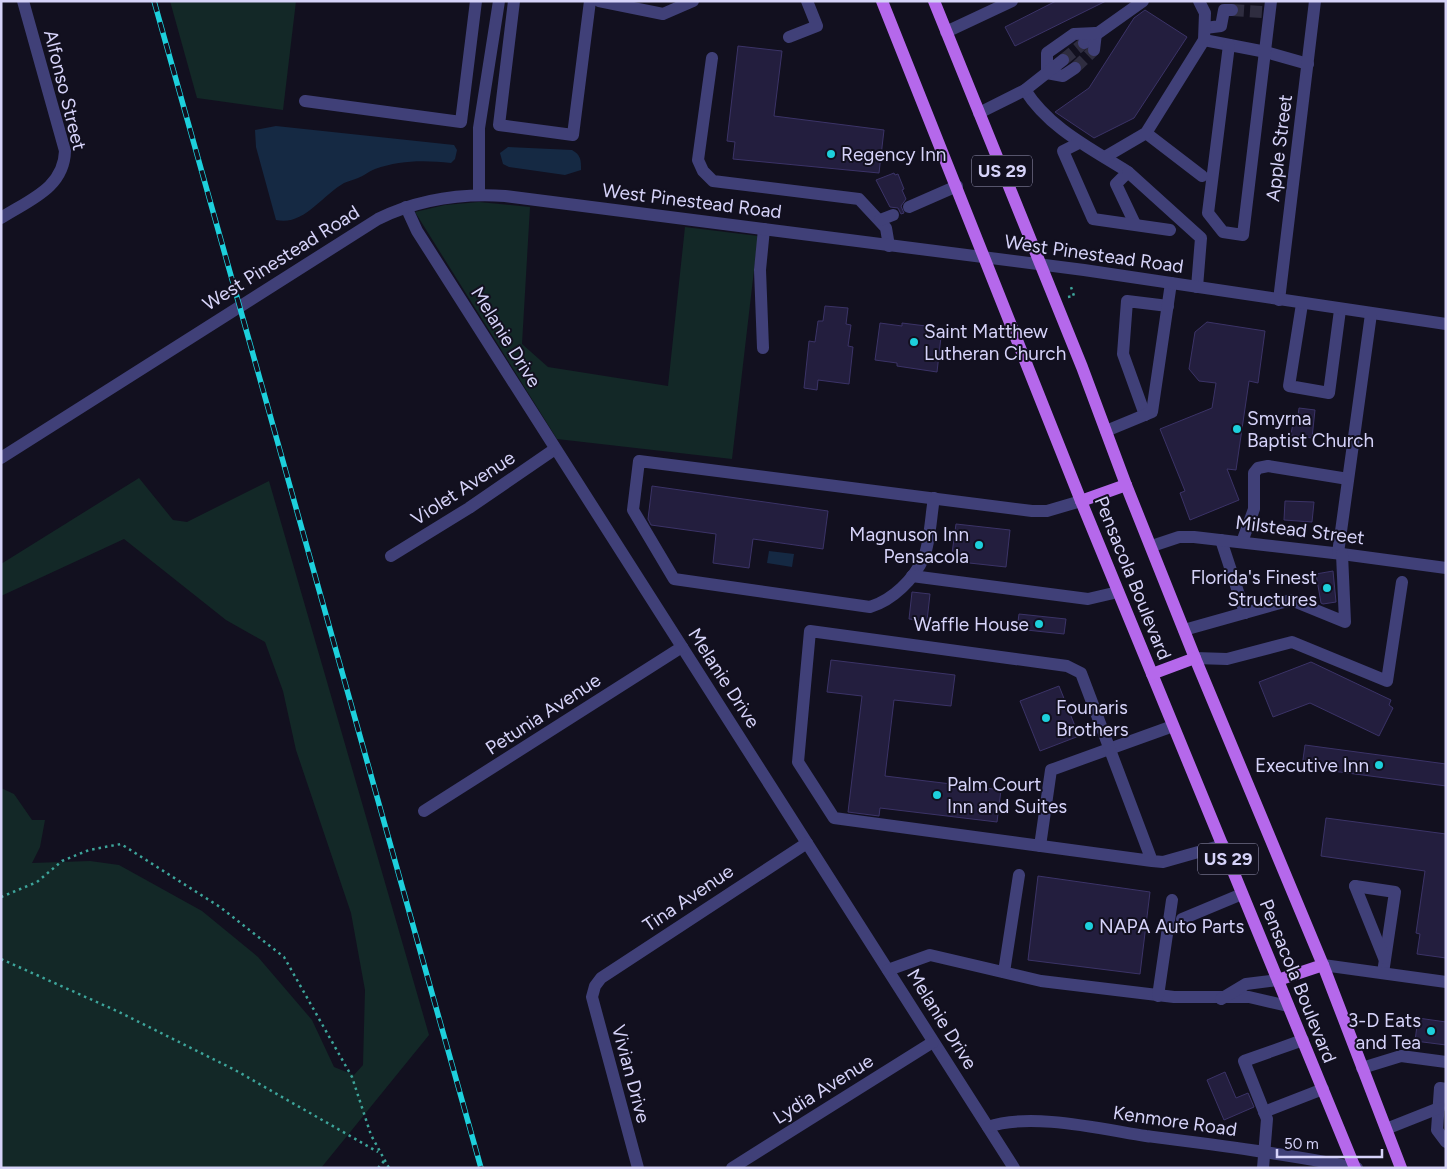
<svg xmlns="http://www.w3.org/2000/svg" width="1447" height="1169" font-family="Figtree,sans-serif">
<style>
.green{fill:#132827}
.water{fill:#152943}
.building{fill:#231e3e;stroke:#3b3367}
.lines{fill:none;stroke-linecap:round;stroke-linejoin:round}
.minor-tunnel{stroke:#2f2d40;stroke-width:12;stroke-dasharray:12 6;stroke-linecap:butt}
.path{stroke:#3da49a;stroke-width:2.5;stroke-dasharray:2.5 4;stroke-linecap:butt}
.minor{stroke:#404078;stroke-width:12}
.major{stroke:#b568eb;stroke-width:12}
.rail-casing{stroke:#1dd0dc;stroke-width:5.5}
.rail{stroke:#12101f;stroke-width:4;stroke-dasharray:11;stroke-linecap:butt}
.poi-dot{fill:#1dd0dc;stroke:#12101f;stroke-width:2}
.labels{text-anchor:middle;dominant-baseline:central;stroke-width:4;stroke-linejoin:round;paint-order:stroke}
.shield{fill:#12101f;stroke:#9b98b8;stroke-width:1}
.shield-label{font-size:18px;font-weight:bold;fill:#d6d3f9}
.street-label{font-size:19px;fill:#d6d3f9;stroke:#12101f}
.poi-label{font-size:19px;fill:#d6d3f9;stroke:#12101f;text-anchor:start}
</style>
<rect width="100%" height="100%" fill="#12101f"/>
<g class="green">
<polygon points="170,1 296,1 283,110 197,98"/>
<polygon points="479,202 530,207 522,344 548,367 668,386 685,227 758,236 732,459 557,439 415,212 445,205"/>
<polygon points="139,478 173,520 187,522 269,481 429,1035 321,1168 1,1168 1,788 14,794 32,820 45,820 40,847 32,863 90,861 119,865 202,911 258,957 312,1020 334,1067 354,1075 363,1065 365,990 351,913 296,750 283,691 265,642 226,620 124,539 1,596 1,564"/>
</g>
<g class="water">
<path d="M276 126 454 145 457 150 455 159 451 163C425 160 400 160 375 169 369 171 364 176 358 178 354 180 348 181 344 183 321 196 304 226 276 220L256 147 255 130Z"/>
<path d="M508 147 572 150C581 155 581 160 581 170L565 175 509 167 503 164 500 153Z"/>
<polygon points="769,551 794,554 792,567 767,563"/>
</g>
<g class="building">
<polygon points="1056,1 1106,1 1015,46 1005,27"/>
<polygon points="1145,10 1187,37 1134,118 1094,138 1055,112 1089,88 1134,18"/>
<polygon points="738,46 782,51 774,116 884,130 879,173 733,159 735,142 727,141"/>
<polygon points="894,173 895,175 898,174 904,189 902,190 906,199 901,206 904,213 901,214 898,208 890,207 876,180"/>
<polygon points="825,306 848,308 846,324 851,325 848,346 853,347 849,384 818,380 817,390 804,388 809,341 815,342 818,321 823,321"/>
<polygon points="1207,322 1265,331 1258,383 1249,381 1236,470 1227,469 1239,500 1190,520 1180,493 1185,491 1160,429 1212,408 1216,383 1199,381 1189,369 1195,332"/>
<polygon points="880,323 902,326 902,323 942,328 937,372 897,366 897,363 875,360"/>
<polygon points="1299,408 1315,410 1312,438 1291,435 1294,416 1298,416"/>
<polygon points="652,486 828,511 823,549 753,539 749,568 713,563 716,534 651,525 648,519"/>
<polygon points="1285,501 1314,502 1312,522 1284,520"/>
<polygon points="956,524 1010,530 1006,567 951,561"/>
<polygon points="1333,571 1336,602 1323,604 1321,603 1316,574"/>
<polygon points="912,592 930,594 927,621 909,619"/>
<polygon points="1019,614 1066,619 1064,634 1017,629"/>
<polygon points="831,660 955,675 951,706 894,700 885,776 1001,790 997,822 880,808 879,816 848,812 862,696 827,692"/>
<polygon points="1311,662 1391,700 1389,705 1393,708 1379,736 1310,703 1273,717 1259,682"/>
<polygon points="1059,686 1079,736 1040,751 1020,701"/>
<polygon points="1305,745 1446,764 1446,786 1302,767"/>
<polygon points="1326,818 1446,834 1446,958 1417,954 1420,934 1416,933 1425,871 1321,856"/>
<polygon points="1038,876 1150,892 1140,974 1028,960"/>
<polygon points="1418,1018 1446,1022 1446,1045 1415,1041"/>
<polygon points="1225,1072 1236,1098 1248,1093 1254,1107 1224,1120 1207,1080"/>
</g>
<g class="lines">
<g class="minor-tunnel">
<polyline points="1232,10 1262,12"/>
<polyline points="1063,60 1084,43"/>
<polyline points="1075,68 1094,50"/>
</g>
<g class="path">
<polyline points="1068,297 1074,296 1071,287"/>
<polyline points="1,897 37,882 62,861 89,850 121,844 220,907 284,957 352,1077 371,1135 389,1168"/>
<polyline points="1,959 119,1012 235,1070 378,1152"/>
<polyline points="378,1168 384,1161"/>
</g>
<g class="minor">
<polyline points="514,1 499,125 573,135 590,1"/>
<polyline points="599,1 663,14 693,1"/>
<polyline points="1205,28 1221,26 1224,10 1232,10"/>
<polyline points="946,32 1012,1"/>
<polyline points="789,37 817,26 807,1"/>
<polyline points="1204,40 1266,52 1308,64"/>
<polyline points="1084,43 1143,1"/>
<polyline points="1229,45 1208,213 1223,232 1243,235 1271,1"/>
<polyline points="1094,50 1096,33"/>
<polyline points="712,58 698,160 703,171 713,181 859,199 886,228 889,246"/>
<polyline points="1047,73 1047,53 1074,34 1096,33"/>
<polyline points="1047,73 1063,76 1075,68"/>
<path d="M1025 90C1049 128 1090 148 1128 172L1116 184 1135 224"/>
<polyline points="305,101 461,122 476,1"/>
<polyline points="979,113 1025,90 1063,60"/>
<polyline points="1146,133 1202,176"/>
<polyline points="1079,143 1063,151 1093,219 1170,230"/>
<polyline points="1105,157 1146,133 1204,40 1205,13 1199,1"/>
<polyline points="1128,172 1201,238 1197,287"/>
<polyline points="479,194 479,128 499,1"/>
<polyline points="406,207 417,231 1014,1168"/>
<polyline points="909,207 957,186"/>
<path d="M1 218C29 200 64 188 65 151L23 1"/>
<polyline points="880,220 893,215"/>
<polyline points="1279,300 1315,1"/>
<polyline points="1302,304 1289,386 1329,393 1340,310"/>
<polyline points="763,348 760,270 764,229"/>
<polyline points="1145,415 1123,354 1127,301 1168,306"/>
<polyline points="1106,431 1152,412 1171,283"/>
<path d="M1 458 378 219C419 199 460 193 505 196L1084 270 1446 324"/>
<path d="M934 498C931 515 930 542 924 557 914 579 893 600 870 607L674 579 633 510 639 461 1032 511H1047L1081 501"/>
<polyline points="1221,540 1245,613"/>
<polyline points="1242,542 1254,509 1254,473 1258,468 1268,466 1348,479"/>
<polyline points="1152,546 1179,537 1194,537 1342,554 1446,568"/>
<polyline points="1338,553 1371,314"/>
<polyline points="391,556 469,508 555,449"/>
<polyline points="912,576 1088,599 1118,592"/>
<polyline points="1184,630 1291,600 1345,622 1342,554"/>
<polyline points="1195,658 1227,659 1292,642 1387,681 1402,582"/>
<polyline points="424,811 682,647"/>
<polyline points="1040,846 1051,770 1173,726"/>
<polyline points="1152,861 1081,673 1067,666 810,631 798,762 834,818 1152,861 1163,862 1223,845"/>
<polyline points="1355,886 1395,892 1383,973"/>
<polyline points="1355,886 1384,958"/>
<polyline points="1182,919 1242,894"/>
<polyline points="1323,965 1446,982"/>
<polyline points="888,970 930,955 1041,981 1174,997 1249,997 1288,1006"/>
<polyline points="1004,972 1019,875"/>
<polyline points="1158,996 1172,900"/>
<polyline points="1221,999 1246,984 1278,980"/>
<polyline points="1362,1068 1401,1056 1446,1062"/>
<polyline points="1446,1089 1440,1088 1437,1130 1446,1142"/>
<polyline points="1264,1112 1323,1089"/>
<path d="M988 1127C1030 1112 1101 1129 1146 1136 1216 1145 1287 1154 1357 1168"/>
<polyline points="1386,1129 1439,1108"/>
<polyline points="638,1168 592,997 595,986 601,978 807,843"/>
<polyline points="732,1168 933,1042"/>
<polyline points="1263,1168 1267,1119 1244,1061 1303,1040"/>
</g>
<g class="major">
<polyline points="882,1 1081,501 1355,1168"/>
<polyline points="934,1 1082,367 1126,485 1195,658 1323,965 1401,1168"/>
<polyline points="1081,501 1126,485"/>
<polyline points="1152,674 1195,658"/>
<polyline points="1278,980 1323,965"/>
</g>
<defs>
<polyline id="rail" points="154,1 481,1168"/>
</defs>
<use href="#rail" class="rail-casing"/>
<use href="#rail" class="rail"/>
</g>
<g class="poi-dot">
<circle cx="831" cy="154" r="5"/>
<circle cx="914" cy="342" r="5"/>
<circle cx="1237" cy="429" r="5"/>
<circle cx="979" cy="545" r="5"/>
<circle cx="1327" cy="588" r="5"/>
<circle cx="1039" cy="624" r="5"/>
<circle cx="1046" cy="718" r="5"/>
<circle cx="1379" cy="765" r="5"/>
<circle cx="937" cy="795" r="5"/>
<circle cx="1089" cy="926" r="5"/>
<circle cx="1431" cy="1031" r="5"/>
</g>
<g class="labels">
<g class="shield">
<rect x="972" y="155.5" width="60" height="31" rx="4"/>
<rect x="1198" y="843.5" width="60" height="31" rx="4"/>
</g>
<g class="shield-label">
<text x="1002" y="171">US 29</text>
<text x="1228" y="859">US 29</text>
</g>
<g class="street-label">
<text transform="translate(65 90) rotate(76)">Alfonso Street</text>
<text transform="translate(1279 148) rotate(-83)">Apple Street</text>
<text transform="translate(692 201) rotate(7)">West Pinestead Road</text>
<text transform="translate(1094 254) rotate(8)">West Pinestead Road</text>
<text transform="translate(281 258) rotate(-32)">West Pinestead Road</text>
<text transform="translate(506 337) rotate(58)">Melanie Drive</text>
<text transform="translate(463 488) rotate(-33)">Violet Avenue</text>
<text transform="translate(1300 530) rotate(7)">Milstead Street</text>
<text transform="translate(1133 578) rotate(68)">Pensacola Boulevard</text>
<text transform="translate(724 678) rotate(57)">Melanie Drive</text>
<text transform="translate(543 714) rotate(-33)">Petunia Avenue</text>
<text transform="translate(688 898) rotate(-34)">Tina Avenue</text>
<text transform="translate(1298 981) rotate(68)">Pensacola Boulevard</text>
<text transform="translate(942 1019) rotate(58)">Melanie Drive</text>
<text transform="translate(631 1074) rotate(75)">Vivian Drive</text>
<text transform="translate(823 1089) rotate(-32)">Lydia Avenue</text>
<text transform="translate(1175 1121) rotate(8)">Kenmore Road</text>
</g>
<g class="poi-label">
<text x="841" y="154">Regency Inn</text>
<text x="924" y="331">Saint Matthew<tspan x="924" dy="22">Lutheran Church</tspan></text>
<text x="1247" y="418">Smyrna<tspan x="1247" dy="22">Baptist Church</tspan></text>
<text x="969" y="534" text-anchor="end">Magnuson Inn<tspan x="969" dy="22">Pensacola</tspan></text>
<text x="1317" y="577" text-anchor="end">Florida's Finest<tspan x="1317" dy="22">Structures</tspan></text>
<text x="1029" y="624" text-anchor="end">Waffle House</text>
<text x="1056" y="707">Founaris<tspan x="1056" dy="22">Brothers</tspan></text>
<text x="1369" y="765" text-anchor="end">Executive Inn</text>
<text x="947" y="784">Palm Court<tspan x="947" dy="22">Inn and Suites</tspan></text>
<text x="1099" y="926">NAPA Auto Parts</text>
<text x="1421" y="1020" text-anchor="end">3-D Eats<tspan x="1421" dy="22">and Tea</tspan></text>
</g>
</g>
<rect width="1447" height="1169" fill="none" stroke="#d6d3f9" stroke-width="5"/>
<path d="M1277 1149v8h105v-8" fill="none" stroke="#d6d3f9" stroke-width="2.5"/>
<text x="1284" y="1149" font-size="15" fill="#d6d3f9" stroke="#12101f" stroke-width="4" paint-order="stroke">50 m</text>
</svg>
